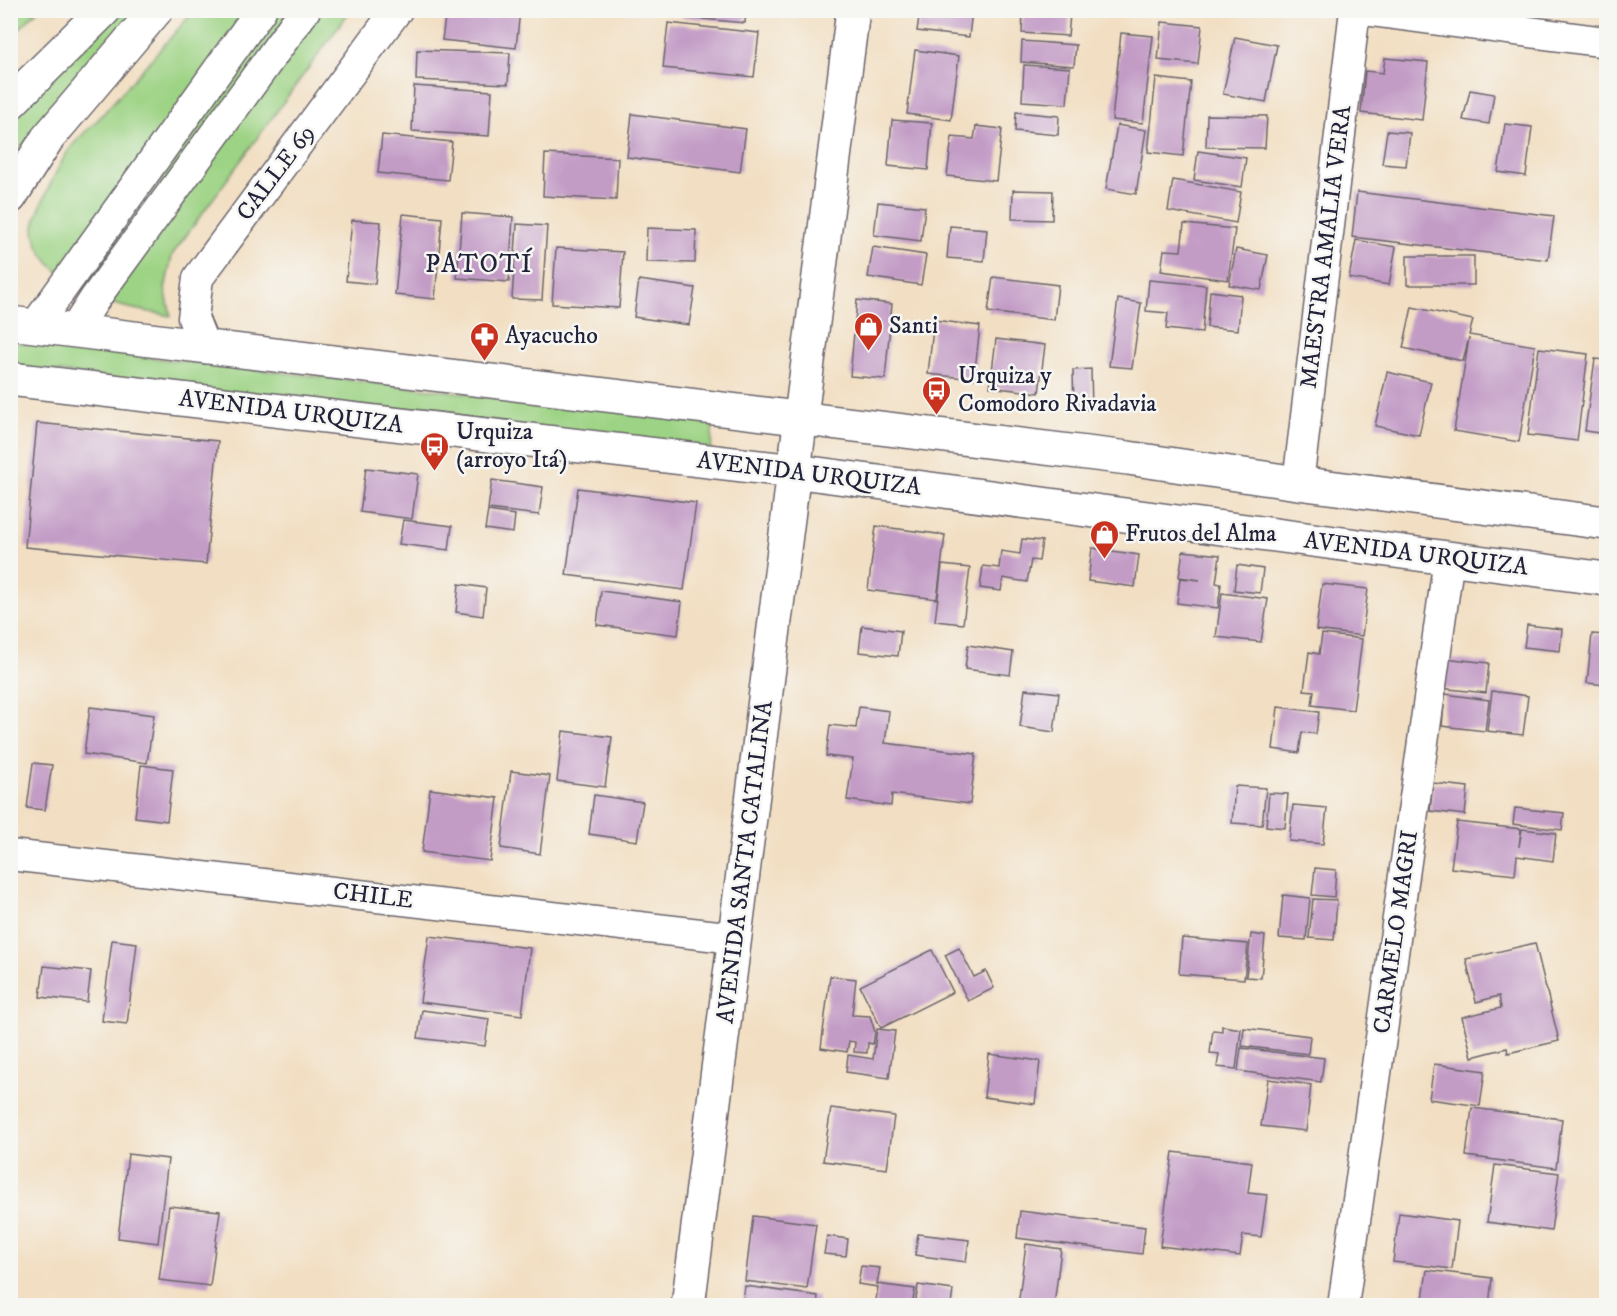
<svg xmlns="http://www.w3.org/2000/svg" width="1617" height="1316" font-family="'IM FELL DW Pica',serif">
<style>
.green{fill:#9dd384;stroke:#607a60;stroke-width:1.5}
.building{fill:#c39cc6}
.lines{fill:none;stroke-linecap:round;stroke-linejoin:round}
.street-casing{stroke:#6b646b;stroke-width:33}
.secondary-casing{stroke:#6b646b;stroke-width:36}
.primary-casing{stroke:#6b646b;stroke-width:36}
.street{stroke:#fff;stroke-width:30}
.secondary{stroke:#fff;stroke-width:33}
.primary{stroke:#fff;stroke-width:33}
.labels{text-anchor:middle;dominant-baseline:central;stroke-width:5;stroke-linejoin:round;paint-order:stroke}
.street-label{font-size:24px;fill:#22223b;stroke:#f6f6f2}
.poi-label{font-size:24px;fill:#22223b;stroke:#f6f6f2;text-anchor:start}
.neighbourhood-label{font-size:26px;letter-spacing:1.5px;fill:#22223b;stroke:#f6f6f2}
</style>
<rect width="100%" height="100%" fill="#f6f6f2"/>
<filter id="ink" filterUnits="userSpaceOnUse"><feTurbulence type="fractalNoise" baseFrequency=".0167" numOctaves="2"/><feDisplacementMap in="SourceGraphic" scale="12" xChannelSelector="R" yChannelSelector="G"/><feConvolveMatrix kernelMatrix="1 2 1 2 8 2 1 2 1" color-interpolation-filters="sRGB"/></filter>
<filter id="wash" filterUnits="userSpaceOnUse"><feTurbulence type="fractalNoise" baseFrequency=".008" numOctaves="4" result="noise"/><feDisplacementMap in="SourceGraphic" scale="24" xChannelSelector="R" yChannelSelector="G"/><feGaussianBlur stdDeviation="1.35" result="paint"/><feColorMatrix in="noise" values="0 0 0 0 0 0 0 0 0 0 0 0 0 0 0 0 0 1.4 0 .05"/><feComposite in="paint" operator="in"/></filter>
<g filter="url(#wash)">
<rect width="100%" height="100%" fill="#f2dfc3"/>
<g class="green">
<polygon points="11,10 37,11 11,38 10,11"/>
<polygon points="120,11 139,11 11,158 11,116"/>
<path d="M194 11H350L172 255 165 289 171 316C147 311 119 308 96 297 71 285 35 259 34 229 34 215 60 163 69 150 78 137 93 126 103 114 134 79 164 45 194 11Z"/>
<polygon points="11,342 713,421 711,451 11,366"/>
</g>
<g id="blocks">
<g class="building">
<polygon points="446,10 520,10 516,48 442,40"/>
<polygon points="682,10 746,10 745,23 681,17"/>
<polygon points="920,10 972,10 969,37 917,31"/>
<polygon points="1023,11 1070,14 1068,36 1022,33"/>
<polygon points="1162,22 1202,26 1198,64 1158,60"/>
<polygon points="668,23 759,33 754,77 663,68"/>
<polygon points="1121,33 1153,36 1143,123 1112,120"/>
<polygon points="1235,37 1277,45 1266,102 1223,94"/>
<polygon points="1022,41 1076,45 1074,66 1021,62"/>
<polygon points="417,50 510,53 508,84 416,80"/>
<polygon points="915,50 959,56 951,120 907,114"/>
<polygon points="1385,58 1428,62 1422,120 1361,113 1365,71 1383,73"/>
<polygon points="1024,65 1070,68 1067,104 1022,101"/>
<polygon points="1156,78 1191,82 1183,156 1148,152"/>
<polygon points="414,86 492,91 489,136 412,131"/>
<polygon points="1470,90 1494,94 1489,124 1463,120"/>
<polygon points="1016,112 1059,116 1058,135 1015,131"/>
<polygon points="632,114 746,129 740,172 627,157"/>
<polygon points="1207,115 1267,116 1265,148 1206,147"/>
<polygon points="892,120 932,123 928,170 888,166"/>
<polygon points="1505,124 1532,127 1526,176 1498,172"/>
<polygon points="1117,125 1146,130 1136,194 1106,189"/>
<polygon points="976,126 1002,129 996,181 947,176 952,137 974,139"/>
<polygon points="1387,131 1410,133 1406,166 1382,164"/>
<polygon points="382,135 452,142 448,180 378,173"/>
<polygon points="1198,151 1246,158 1242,187 1194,180"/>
<polygon points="545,154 618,158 616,200 543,196"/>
<polygon points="1173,180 1241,192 1236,223 1168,211"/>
<polygon points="1013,190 1053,191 1052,220 1012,219"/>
<polygon points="1357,192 1554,216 1548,260 1352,237"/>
<polygon points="878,202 925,207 921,241 874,235"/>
<polygon points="462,213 513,217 509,282 457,278"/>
<polygon points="403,214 442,218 435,299 395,295"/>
<polygon points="352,220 381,222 375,284 346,281"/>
<polygon points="517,224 547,226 542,300 512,299"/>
<polygon points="1184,224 1235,229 1228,280 1161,271 1164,250 1181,251"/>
<polygon points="950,226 987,229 984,261 947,258"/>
<polygon points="647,228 696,230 695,263 646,262"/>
<polygon points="1356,240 1396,247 1389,285 1349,278"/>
<polygon points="873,247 926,255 921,285 868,277"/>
<polygon points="556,248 623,252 619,308 552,304"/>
<polygon points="1236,249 1268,255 1261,290 1229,285"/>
<rect x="1407" y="256" width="67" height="29"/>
<polygon points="993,277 1058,285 1054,320 988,312"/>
<polygon points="639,280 695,288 689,325 634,317"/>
<polygon points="1149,280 1206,285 1202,333 1166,329 1168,313 1146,311"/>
<polygon points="1210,291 1241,295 1238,330 1207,327"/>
<polygon points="1118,299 1141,303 1132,368 1109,366"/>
<polygon points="857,300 892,304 885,379 850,376"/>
<polygon points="1412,307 1473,320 1469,335 1535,346 1519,442 1454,431 1469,338 1463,361 1403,348"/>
<polygon points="934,320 980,326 974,379 928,374"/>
<polygon points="996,339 1045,345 1039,393 990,387"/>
<polygon points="1539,348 1588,354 1577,441 1528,435"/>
<polygon points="1595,359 1606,360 1606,434 1585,431"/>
<polygon points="1091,369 1092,409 1074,410 1073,370"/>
<polygon points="1387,372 1431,382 1419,435 1375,426"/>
<polygon points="37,423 218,441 206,564 25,547"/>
<polygon points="366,468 418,474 412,519 360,512"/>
<polygon points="492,480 543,487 539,515 488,509"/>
<polygon points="578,488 696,503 684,590 566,575"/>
<polygon points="488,511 515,515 513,533 485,529"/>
<polygon points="403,520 452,526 449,550 399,544"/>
<polygon points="876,526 945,535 937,599 868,590"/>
<polygon points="1022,539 1042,541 1039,561 1031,560 1027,582 1003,578 1001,591 980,588 983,566 999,568 1001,551 1020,554"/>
<polygon points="1092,548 1139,555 1135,587 1088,581"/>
<polygon points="1183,551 1220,555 1216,583 1221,584 1218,608 1177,603 1180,578 1200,580 1179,577"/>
<polygon points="942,565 970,568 963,624 935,621"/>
<polygon points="1237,565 1263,569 1260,593 1234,590"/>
<polygon points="459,584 486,588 483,616 456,612"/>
<polygon points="1322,584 1368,589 1362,636 1316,630"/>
<polygon points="601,591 682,602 678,635 597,625"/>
<polygon points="1222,593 1268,599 1261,642 1216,637"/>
<polygon points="1527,625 1562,629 1560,651 1524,647"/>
<polygon points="862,626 901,631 898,656 859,652"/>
<polygon points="1322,634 1362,639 1353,710 1312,705 1314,691 1304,690 1309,652 1319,654"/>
<polygon points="1592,634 1606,635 1606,685 1587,683"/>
<polygon points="968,645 1013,652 1010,675 965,669"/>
<polygon points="1444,658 1489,663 1486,693 1440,688"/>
<polygon points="1025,689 1059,693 1054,732 1020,727"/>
<polygon points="1492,691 1528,696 1523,735 1487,731"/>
<polygon points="1445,694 1489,700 1485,731 1442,726"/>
<polygon points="90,707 154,715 147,763 84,754"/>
<polygon points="859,707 889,711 885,743 976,754 970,804 892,794 891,806 847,800 853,759 826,756 830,725 856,728"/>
<polygon points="1278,707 1319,712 1316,734 1302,732 1299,753 1273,749"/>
<polygon points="563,731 612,737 605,787 557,781"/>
<polygon points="33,763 52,765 45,810 27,808"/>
<polygon points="141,765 173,769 167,821 135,817"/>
<polygon points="511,771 550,776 540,854 501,848"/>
<polygon points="1433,783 1468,787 1465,815 1430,811"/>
<polygon points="1235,786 1266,788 1262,825 1232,823"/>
<polygon points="430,789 498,798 490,861 422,852"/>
<polygon points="1269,793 1288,794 1285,828 1266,826"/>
<polygon points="594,795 643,802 637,841 589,834"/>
<polygon points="1293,805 1327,808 1323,844 1289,841"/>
<polygon points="1515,808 1564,813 1562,830 1513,824"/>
<polygon points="1457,822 1521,829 1519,847 1522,829 1556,833 1553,861 1517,856 1515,875 1451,868"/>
<polygon points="1315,868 1336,870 1334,897 1312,895"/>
<polygon points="1283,895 1310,898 1306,940 1279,938"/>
<polygon points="1313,899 1337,900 1334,940 1309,938"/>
<polygon points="1251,934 1265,936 1261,978 1246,977"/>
<polygon points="429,936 530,948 522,1015 420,1002"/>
<polygon points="1182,938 1248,944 1244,979 1179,974"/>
<polygon points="112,940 137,943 127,1024 102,1021"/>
<polygon points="1535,943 1559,1041 1508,1053 1507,1048 1472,1057 1462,1017 1501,1008 1499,996 1476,1002 1466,959"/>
<polygon points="959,948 974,977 986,971 994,988 968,1001 945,955"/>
<polygon points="932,950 953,992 881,1028 860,986"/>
<polygon points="44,966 91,971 87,1002 40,997"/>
<polygon points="830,976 856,979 852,1015 870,1016 875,1032 873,1044 868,1043 867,1053 854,1052 855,1042 849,1041 847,1052 821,1048"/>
<polygon points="422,1010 489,1019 485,1046 418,1038"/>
<polygon points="1222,1026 1241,1029 1236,1069 1217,1067 1219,1054 1210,1053 1213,1030 1222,1031"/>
<polygon points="1244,1028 1310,1036 1308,1054 1242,1046"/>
<polygon points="877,1029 895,1031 889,1078 846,1072 848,1055 873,1059"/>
<polygon points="1241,1048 1324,1058 1321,1082 1238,1071"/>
<polygon points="989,1054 1040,1061 1035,1104 984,1097"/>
<polygon points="1434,1064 1485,1071 1480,1106 1429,1099"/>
<polygon points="1268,1079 1311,1085 1306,1131 1261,1126"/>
<polygon points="831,1108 894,1116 887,1169 823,1161"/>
<polygon points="1472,1108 1562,1119 1556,1168 1466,1156"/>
<polygon points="1173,1152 1252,1162 1248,1193 1267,1195 1261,1237 1243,1235 1240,1256 1160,1246"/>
<polygon points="128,1154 168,1159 158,1243 118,1238"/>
<polygon points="1495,1165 1559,1173 1551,1231 1487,1222"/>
<polygon points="169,1206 220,1211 210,1286 159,1280"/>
<polygon points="1020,1211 1145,1227 1142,1254 1017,1238"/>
<polygon points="1399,1213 1458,1221 1452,1269 1393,1262"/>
<polygon points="753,1216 816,1224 807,1289 745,1281"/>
<polygon points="918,1234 969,1240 966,1262 915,1255"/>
<polygon points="827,1236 848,1239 846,1256 824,1254"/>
<polygon points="1026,1244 1061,1249 1054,1306 1018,1306"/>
<polygon points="861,1266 880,1268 877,1284 915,1289 912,1306 875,1306 878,1287 858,1284"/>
<polygon points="1427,1270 1492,1278 1489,1306 1422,1306"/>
<polygon points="918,1285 953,1290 951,1306 915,1306"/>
<polygon points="745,1286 818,1296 817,1306 742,1306"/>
</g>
</g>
</g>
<g filter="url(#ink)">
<use href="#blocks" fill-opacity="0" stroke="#6b646b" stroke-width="1.5"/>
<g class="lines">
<defs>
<g id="street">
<polyline points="1363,10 1606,42"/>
<polyline points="35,326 261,10"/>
<polyline points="74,331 96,297 305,10"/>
<polyline points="205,348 193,318 198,278 397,10"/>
<polyline points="1298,483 1355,10"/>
<polyline points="10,855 735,938"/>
<polyline points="1343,1306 1449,558"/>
</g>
<g id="secondary">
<polyline points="10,103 104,10"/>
<polyline points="10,197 47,139 156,10"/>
<polyline points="794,471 853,10"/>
</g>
<g id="primary">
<polyline points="10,323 1128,458 1298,483 1606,523"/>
<polyline points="10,379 794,471 1606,579"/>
<polyline points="688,1306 794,471"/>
</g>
</defs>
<use href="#street" class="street-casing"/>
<use href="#secondary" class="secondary-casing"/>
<use href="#primary" class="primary-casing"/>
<use href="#street" class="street"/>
<use href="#secondary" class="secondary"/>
<use href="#primary" class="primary"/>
</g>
</g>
<defs>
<symbol id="shop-pin" viewBox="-11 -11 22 30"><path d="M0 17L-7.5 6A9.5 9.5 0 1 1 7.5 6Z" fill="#c8321e" stroke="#f6f6f2"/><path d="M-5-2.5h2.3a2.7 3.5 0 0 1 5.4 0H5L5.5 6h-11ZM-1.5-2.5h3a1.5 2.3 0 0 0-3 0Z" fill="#fff"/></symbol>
<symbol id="pharmacy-pin" viewBox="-11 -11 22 30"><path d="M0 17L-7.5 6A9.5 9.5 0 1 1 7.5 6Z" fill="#c8321e" stroke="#f6f6f2"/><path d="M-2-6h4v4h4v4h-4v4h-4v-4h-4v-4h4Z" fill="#fff"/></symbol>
<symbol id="bus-pin" viewBox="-11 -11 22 30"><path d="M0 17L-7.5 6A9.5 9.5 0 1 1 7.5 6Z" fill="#c8321e" stroke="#f6f6f2"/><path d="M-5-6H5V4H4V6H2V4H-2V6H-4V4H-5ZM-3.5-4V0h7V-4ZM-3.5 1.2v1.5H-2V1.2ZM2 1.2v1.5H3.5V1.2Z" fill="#fff"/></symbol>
</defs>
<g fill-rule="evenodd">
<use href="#shop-pin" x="852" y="310" width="33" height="45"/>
<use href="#pharmacy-pin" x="468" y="320" width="33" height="45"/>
<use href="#bus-pin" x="920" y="374" width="33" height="45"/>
<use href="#bus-pin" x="418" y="430" width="33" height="45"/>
<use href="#shop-pin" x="1088" y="518" width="33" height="45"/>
</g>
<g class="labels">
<g class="street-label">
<text transform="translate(276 173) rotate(-53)">CALLE 69</text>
<text transform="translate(1326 247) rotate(-83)">MAESTRA AMALIA VERA</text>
<text transform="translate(291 412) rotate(7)">AVENIDA URQUIZA</text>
<text transform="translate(809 474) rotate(7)">AVENIDA URQUIZA</text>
<text transform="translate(1416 554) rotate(7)">AVENIDA URQUIZA</text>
<text transform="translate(745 862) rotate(-83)">AVENIDA SANTA CATALINA</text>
<text transform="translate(373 896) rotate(7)">CHILE</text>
<text transform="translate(1396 932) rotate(-82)">CARMELO MAGRI</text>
</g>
<g class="poi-label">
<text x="889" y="326">Santi</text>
<text x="505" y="336">Ayacucho</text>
<text x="958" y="376">Urquiza y<tspan x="958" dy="28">Comodoro Rivadavia</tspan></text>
<text x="456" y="432">Urquiza<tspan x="456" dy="28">(arroyo Itá)</tspan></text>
<text x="1125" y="534">Frutos del Alma</text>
</g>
<g class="neighbourhood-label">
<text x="479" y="264">PATOTÍ</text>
</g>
</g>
<rect width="1617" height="1316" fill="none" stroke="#f6f6f2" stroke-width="36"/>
</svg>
